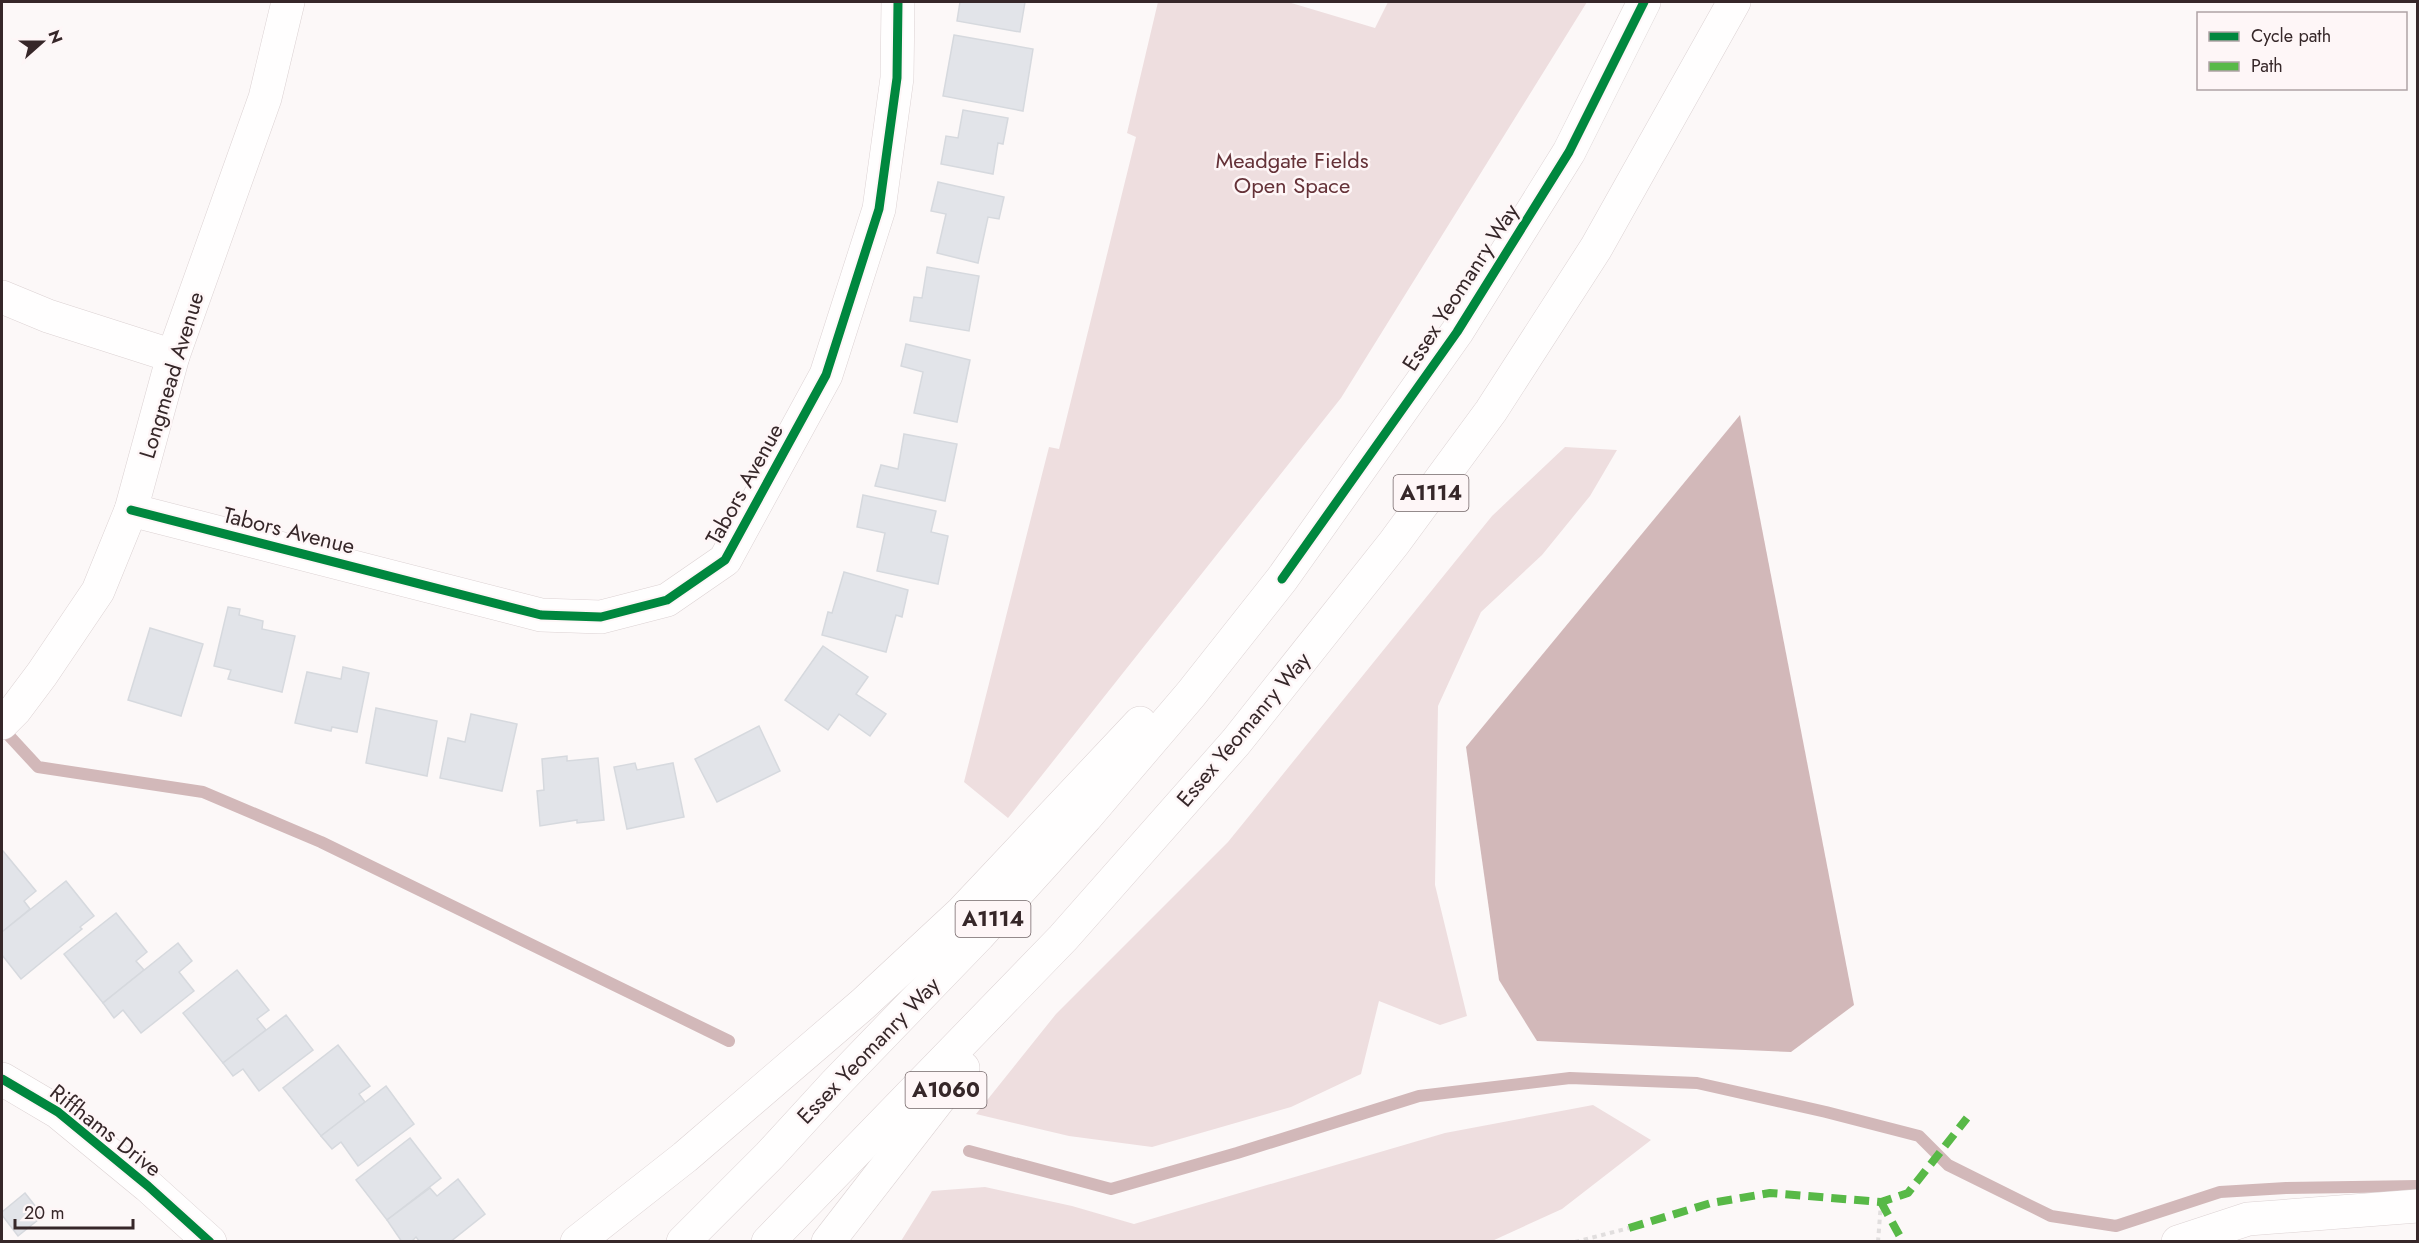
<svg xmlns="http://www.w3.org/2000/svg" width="2419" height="1243" font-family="Jost,sans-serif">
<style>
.green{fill:#eededf}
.water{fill:#d2b8b9}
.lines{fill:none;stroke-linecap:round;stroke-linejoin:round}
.stream{stroke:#d2b8b9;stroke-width:12}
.building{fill:#e2e4e9;stroke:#d6d9de;stroke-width:1.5}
.minor-casing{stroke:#dcd2d3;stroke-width:34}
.major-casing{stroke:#dcd2d3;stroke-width:34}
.path{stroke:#e1dede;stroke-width:4;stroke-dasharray:4.5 4.5;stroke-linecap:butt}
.minor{stroke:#fffefe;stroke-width:33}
.major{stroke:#fffefe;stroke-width:33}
.quiet{stroke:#58b947;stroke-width:8;stroke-dasharray:15 8;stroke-linecap:butt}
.cycleway-casing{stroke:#fef6f7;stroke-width:13}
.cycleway{stroke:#00873e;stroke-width:9}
.labels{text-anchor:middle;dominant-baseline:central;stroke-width:5;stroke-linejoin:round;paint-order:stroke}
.shield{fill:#fef6f7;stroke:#726567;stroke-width:1.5}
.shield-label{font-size:21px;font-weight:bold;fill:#362729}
.park-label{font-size:22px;fill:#653238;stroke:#fef6f7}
.street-label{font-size:22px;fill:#362729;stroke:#fef6f7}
</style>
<rect width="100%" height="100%" fill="#fcf8f8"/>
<g class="green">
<polygon points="1158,2 1288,2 1375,28 1388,2 1587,2 1341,398 1008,818 964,782 1049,447 1059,449 1136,137 1127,133"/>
<polygon points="1565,447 1617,450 1590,496 1542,555 1481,612 1438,706 1435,885 1467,1016 1440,1025 1379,1001 1361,1074 1291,1107 1152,1147 1069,1136 976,1114 1056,1014 1228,842 1492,516"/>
<polygon points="1593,1105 1651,1140 1562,1209 1492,1241 901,1241 932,1191 985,1187 1072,1206 1134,1224 1445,1133"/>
</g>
<polygon class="water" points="1740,415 1854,1005 1791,1052 1537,1041 1499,980 1466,747"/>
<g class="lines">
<g class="stream">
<polyline points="2,728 38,767 203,792 321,842 729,1041"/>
<polyline points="969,1151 1111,1189 1237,1153 1419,1096 1570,1078 1697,1083 1826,1112 1919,1136 1948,1165 2051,1216 2116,1226 2220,1192 2286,1188 2418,1186"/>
</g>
</g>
<g class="building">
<polygon points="960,2 1025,2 1020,32 957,21"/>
<polygon points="954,35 1033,49 1023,111 943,96"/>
<polygon points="963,110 1008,118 1003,144 998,143 993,174 941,164 946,136 958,138"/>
<polygon points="938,182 1004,197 999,219 988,217 978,263 937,253 946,214 931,211"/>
<polygon points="927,267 979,276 969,331 910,321 914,297 922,298"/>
<polygon points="906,344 970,360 957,422 914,413 923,372 901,366"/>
<polygon points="904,434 957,444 945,501 875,486 881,465 898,469"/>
<polygon points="863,495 936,511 931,532 948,536 938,584 877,571 885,533 857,527"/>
<polygon points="844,572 908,590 902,617 896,615 886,652 822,635 828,612 832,613"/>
<polygon points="228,607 240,609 239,615 263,621 262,629 295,636 282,692 228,679 231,670 214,666"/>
<polygon points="150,628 203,644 181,716 128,700"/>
<polygon points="823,646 868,677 856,694 886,714 870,736 839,714 828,730 785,700"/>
<polygon points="343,667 369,673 357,732 332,727 331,731 295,723 307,672 341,679"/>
<polygon points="376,708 437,721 427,776 366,763"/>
<polygon points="471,714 517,724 502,791 440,778 448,738 465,742"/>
<polygon points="759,726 780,771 717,802 695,759"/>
<polygon points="567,756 567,761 598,758 604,820 577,823 577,820 540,826 537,791 544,790 542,759"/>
<polygon points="635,763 637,770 673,763 684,817 627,829 614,767"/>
<polygon points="3,851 36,891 24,901 30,909 2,932 2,853"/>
<polygon points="66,881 94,916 80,927 82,929 21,979 2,955 2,932"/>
<polygon points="116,913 147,952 136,961 144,970 103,1003 64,954"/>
<polygon points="178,943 192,961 179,972 194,991 141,1033 123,1010 114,1018 103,1003"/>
<polygon points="237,970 269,1010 257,1019 266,1030 223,1063 183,1013"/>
<polygon points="286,1015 313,1050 259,1091 243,1069 233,1076 223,1063"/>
<polygon points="338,1045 370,1086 359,1094 365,1102 321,1136 283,1088"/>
<polygon points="386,1086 414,1124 358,1166 341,1142 332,1149 321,1136"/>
<polygon points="410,1138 441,1178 387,1220 356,1180"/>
<polygon points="458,1179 485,1214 450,1242 420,1242 416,1237 411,1242 402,1242 387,1220 430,1188 437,1196"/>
<polygon points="25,1193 43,1216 18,1236 2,1215 2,1212"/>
</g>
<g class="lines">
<defs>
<g id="minor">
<polyline points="2,297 48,316 173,356"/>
<polyline points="131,510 541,615 601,617 667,600 725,560 826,375 879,209 897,78 898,2"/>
<polyline points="2,723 15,710 42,674 98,591 131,510 173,356 265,98 288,2"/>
<polyline points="2,1079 58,1112 148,1186 210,1242"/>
<polyline points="2178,1242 2248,1219 2418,1206"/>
</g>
<g id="major">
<polyline points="577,1242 685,1157 863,1004 962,912 1140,723"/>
<polyline points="683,1242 769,1156 836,1083 979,935 1086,817 1191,694 1282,579 1457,332 1569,152 1644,2"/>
<polyline points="768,1242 1063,938 1236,742 1394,543 1491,411 1596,248 1734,2"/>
<polyline points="828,1242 963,1068"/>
</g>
</defs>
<use href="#minor" class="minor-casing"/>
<use href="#major" class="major-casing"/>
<g class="path">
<polyline points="1575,1242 1629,1228"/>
<polyline points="1878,1242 1881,1202"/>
</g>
<use href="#minor" class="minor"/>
<use href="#major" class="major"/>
<g class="quiet">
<polyline points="1881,1202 1903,1242"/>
<polyline points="1629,1228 1711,1203 1770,1193 1881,1202 1908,1193 1967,1118"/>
</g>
<defs>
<g id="cycleway">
<polyline points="131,510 541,615 601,617 667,600 725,560 826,375 879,209 897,78 898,2"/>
<polyline points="1282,579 1457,332 1569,152 1644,2"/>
<polyline points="2,1079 58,1112 148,1186 210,1242"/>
</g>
</defs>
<use href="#cycleway" class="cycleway-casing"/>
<use href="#cycleway" class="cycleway"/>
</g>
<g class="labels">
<g class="shield">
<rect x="1393.5" y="475" width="75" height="36" rx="4.5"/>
<rect x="955.5" y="901" width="75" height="36" rx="4.5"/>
<rect x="905.5" y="1072" width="81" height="36" rx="4.5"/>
</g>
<g class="shield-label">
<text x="1431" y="493">A1114</text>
<text x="993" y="919">A1114</text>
<text x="946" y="1090">A1060</text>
</g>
<g class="park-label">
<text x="1292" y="160">Meadgate Fields<tspan x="1292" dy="25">Open Space</tspan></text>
</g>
<g class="street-label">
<text transform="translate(1460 287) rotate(-57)">Essex Yeomanry Way</text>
<text transform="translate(171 375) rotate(-73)">Longmead Avenue</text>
<text transform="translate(744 484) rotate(-61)">Tabors Avenue</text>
<text transform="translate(289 530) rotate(14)">Tabors Avenue</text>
<text transform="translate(1243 729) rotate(-50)">Essex Yeomanry Way</text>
<text transform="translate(868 1050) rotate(-46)">Essex Yeomanry Way</text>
<text transform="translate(106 1130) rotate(38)">Riffhams Drive</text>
</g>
</g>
<rect width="2419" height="1243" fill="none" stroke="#362729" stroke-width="6"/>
<rect x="2197" y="12" width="210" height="78" fill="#fef6f7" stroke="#aea3a5" stroke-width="1.5"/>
<rect x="2209" y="32" width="30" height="9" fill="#00873e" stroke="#aea3a5" stroke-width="1.5"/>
<text x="2251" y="42" font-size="18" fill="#362729">Cycle path</text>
<rect x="2209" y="62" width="30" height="9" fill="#58b947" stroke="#aea3a5" stroke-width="1.5"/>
<text x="2251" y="72" font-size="18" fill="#362729">Path</text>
<g transform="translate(42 42) rotate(69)" stroke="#fef6f7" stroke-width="4.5" paint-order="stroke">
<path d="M0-4.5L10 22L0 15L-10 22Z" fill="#362729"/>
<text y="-9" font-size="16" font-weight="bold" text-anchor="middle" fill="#362729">N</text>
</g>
<path d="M15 1219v9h118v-9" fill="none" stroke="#362729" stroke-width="3"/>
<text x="24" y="1219" font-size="18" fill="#362729" stroke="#fef6f7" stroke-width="4.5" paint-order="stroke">20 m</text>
</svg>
